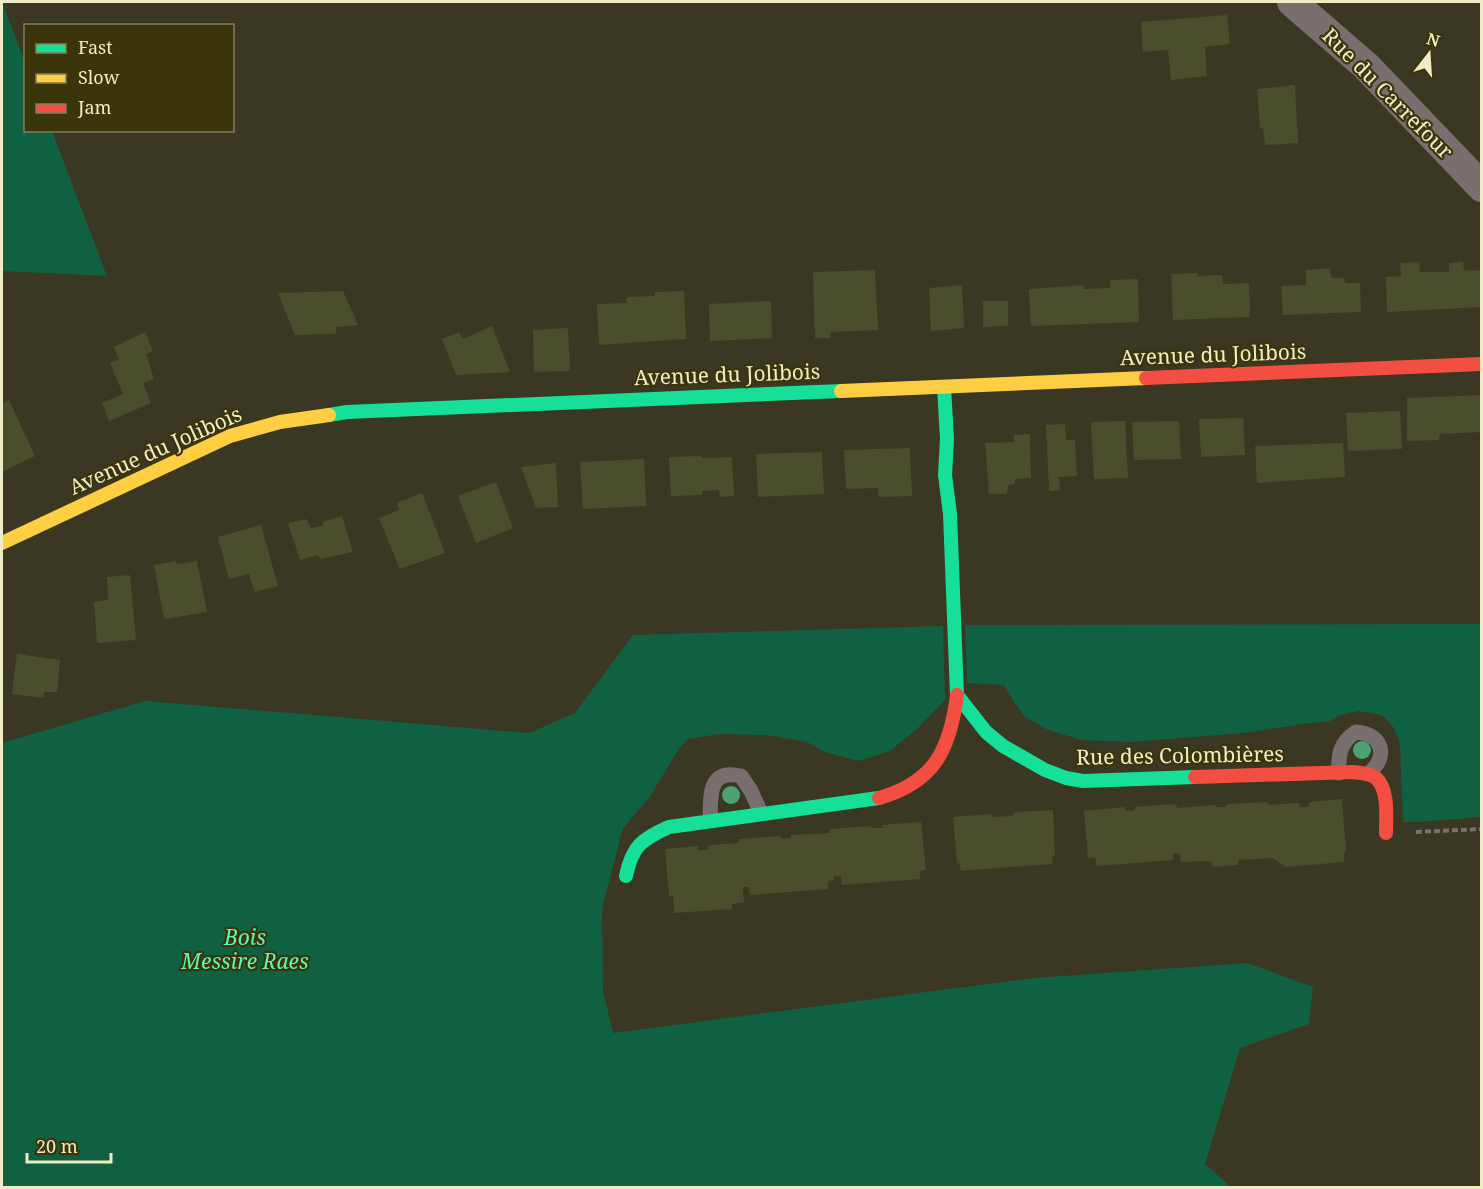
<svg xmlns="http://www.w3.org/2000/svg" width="1483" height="1189" font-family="'Noto Serif',serif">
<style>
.green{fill:#0f6141}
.building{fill:#4b4e2d}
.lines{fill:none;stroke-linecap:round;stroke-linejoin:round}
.path{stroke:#77726a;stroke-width:4;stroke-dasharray:6 3;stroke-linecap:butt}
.lane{stroke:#78706e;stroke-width:15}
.street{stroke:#78706e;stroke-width:30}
.fast{stroke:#16e098;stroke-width:14}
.slow{stroke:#ffcf43;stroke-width:14}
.jam{stroke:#f24e42;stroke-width:14}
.tree{fill:#4da274}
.labels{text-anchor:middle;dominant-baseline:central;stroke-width:4.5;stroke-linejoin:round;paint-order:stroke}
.street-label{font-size:21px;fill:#f0ecc6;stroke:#3a350b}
.park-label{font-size:21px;font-style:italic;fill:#5cf8b7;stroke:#3a350b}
</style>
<rect width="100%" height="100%" fill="#3a3822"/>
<g class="green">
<polygon points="2,2 25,62 26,130 52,131 107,276 2,271"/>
<polygon points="1481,624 1481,817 1420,822 1403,822 1400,744 1394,728 1382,715 1358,711 1340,715 1328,722 1309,723 1244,733 1131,742 1081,740 1046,729 1025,717 1014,702 1004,685 967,683 965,625"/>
<polygon points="943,626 945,700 918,728 890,751 859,761 825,752 807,742 767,735 719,734 688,739 680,747 649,798 623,828 602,909 603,991 613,1033 1034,978 1247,963 1313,987 1309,1024 1240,1048 1205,1164 1231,1187 2,1188 2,743 145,701 529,733 575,713 633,635"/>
</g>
<g class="building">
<polygon points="1227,15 1230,44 1205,47 1207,76 1171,80 1168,50 1143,52 1141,22"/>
<polygon points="1295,85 1298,143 1265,145 1263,128 1260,128 1257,89"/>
<polygon points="1419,262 1420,272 1449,272 1449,263 1463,262 1464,270 1482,271 1482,307 1387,312 1386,277 1401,276 1400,263"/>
<polygon points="1330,268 1331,278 1344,278 1345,283 1360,283 1361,312 1283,315 1281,286 1306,285 1306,270"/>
<polygon points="875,270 878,330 831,332 829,338 815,338 813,272"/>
<polygon points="1197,273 1198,276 1222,275 1223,284 1249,283 1250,317 1173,320 1171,274"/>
<polygon points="1138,279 1139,322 1031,326 1029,289 1083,285 1084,289 1110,288 1111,280"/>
<polygon points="962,285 964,328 931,331 929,288"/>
<polygon points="343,291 358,325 336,327 336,334 295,335 278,293"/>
<polygon points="684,291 686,339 599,345 597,304 626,303 627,297 655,296 655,292"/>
<polygon points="771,301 772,338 710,341 709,304"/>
<polygon points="983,301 1008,301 1008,326 983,327"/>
<polygon points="492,326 510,372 456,375 442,339 459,332 463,339"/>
<polygon points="568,328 570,371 534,372 533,330"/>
<polygon points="145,332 153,351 146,354 154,379 143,383 151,403 109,421 102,403 123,394 110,363 119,359 114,347"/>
<polygon points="1482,395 1482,432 1440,434 1439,440 1407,441 1407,398"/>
<polygon points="9,400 35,456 2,472 2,404"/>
<polygon points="1400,411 1402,449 1348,451 1346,413"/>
<polygon points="1243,418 1245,455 1201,457 1199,419"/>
<polygon points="1125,421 1128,478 1094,479 1091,422"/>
<polygon points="1179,421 1181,459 1134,460 1132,422"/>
<polygon points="1065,424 1066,440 1075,440 1077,476 1059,477 1060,490 1049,491 1046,425"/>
<polygon points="1030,434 1031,478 1015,479 1015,484 1008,485 1007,494 989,494 985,443 1014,442 1014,435"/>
<polygon points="1343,443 1345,477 1257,483 1255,446"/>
<polygon points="910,448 912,496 879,497 878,488 846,489 844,450"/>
<polygon points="822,452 824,494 758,497 756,454"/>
<polygon points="701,456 702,458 732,457 734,496 720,497 719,490 702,491 702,495 671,496 669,457"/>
<polygon points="644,459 646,506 583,509 580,462"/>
<polygon points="556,463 558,507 536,508 521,467"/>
<polygon points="496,482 513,528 476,543 458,496"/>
<polygon points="422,493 445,553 400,569 379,518 399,510 397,503"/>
<polygon points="342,516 353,552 320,559 318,555 300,560 288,523 306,519 311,528 323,526 323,522"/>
<polygon points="261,525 278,586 255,592 249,574 229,579 218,537"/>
<polygon points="176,561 177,564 197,561 207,612 164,619 154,565"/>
<polygon points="130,575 136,640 97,643 94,602 108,600 107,577"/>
<polygon points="17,654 60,660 57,692 45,692 43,698 12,694"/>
<polygon points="1342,799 1346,852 1344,852 1344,862 1286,867 1272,858 1238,860 1238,865 1213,867 1211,861 1181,862 1179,853 1173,854 1173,860 1097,866 1095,857 1088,858 1084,811 1125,807 1125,811 1135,810 1135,807 1176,804 1177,808 1216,805 1217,807 1226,807 1227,804 1267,802 1268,805 1299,803 1300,807 1309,807 1309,802"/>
<polygon points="1053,810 1055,856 1053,856 1052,864 961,871 959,863 957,863 953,817 992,814 993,817 1012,816 1015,812"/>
<polygon points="921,822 926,870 920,871 920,879 842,885 841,876 834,876 834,880 828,881 828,889 750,895 749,887 743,887 744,902 732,904 732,909 674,913 673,896 669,896 665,849 698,846 698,850 707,850 709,845 739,843 739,839 781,836 781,839 791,838 791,835 830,833 830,829 871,826 872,828 882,828 882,825"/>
</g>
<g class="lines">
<polyline class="path" points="1416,832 1482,829"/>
<g class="lane">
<path d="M1339 773C1338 755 1340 742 1356 732 1383 734 1389 757 1368 774"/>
<path d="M710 820C711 797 707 768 741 776L751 791 761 813"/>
</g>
<polyline class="street" points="1292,2 1366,66 1482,187"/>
<g class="fast">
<polyline points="944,387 947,439 945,475 950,514 957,695 986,732 1003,746 1045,770 1066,778 1083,781 1195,777"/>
<polyline points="329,415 347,412 841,391"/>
<path d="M626 876C632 846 642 839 669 827L879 798"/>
</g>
<g class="slow">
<polyline points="841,391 1146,378"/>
<polyline points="2,543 230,436 280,422 329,415"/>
</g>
<g class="jam">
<polyline points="1146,378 1482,364"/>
<path d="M1195 777 1353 772C1360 773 1370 773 1376 778 1389 789 1386 818 1386 833"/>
<path d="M879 798C935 782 950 749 957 695"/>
</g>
</g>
<g class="tree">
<circle cx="1362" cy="750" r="9"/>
<circle cx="731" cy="795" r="9"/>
</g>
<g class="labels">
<g class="street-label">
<text transform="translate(1388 93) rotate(45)">Rue du Carrefour</text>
<text transform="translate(1213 354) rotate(-2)">Avenue du Jolibois</text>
<text transform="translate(727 374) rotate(-2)">Avenue du Jolibois</text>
<text transform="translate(155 450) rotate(-24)">Avenue du Jolibois</text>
<text transform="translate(1180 755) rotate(-1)">Rue des Colombières</text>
</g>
<g class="park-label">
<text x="245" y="937">Bois<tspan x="245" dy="24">Messire Raes</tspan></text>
</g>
</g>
<rect width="1483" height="1189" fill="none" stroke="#f0ecc6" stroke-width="6"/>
<rect x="24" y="24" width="210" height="108" fill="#3a350b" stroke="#837e56" stroke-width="1.5"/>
<rect x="36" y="44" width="30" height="9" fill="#16e098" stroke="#837e56" stroke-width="1.5"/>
<text x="78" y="54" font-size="18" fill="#f0ecc6">Fast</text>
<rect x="36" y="74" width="30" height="9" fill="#ffcf43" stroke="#837e56" stroke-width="1.5"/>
<text x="78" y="84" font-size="18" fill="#f0ecc6">Slow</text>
<rect x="36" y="104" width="30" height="9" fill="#f24e42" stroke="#837e56" stroke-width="1.5"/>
<text x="78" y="114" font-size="18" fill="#f0ecc6">Jam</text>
<g transform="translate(1429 54) rotate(17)" stroke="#3a350b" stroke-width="4.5" paint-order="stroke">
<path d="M0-4.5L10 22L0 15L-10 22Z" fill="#f0ecc6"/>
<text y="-9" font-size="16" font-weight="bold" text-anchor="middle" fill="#f0ecc6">N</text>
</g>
<path d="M27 1153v9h84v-9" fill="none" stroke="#f0ecc6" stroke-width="3"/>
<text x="36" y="1153" font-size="18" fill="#f0ecc6" stroke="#3a350b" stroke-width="4.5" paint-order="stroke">20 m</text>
</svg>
